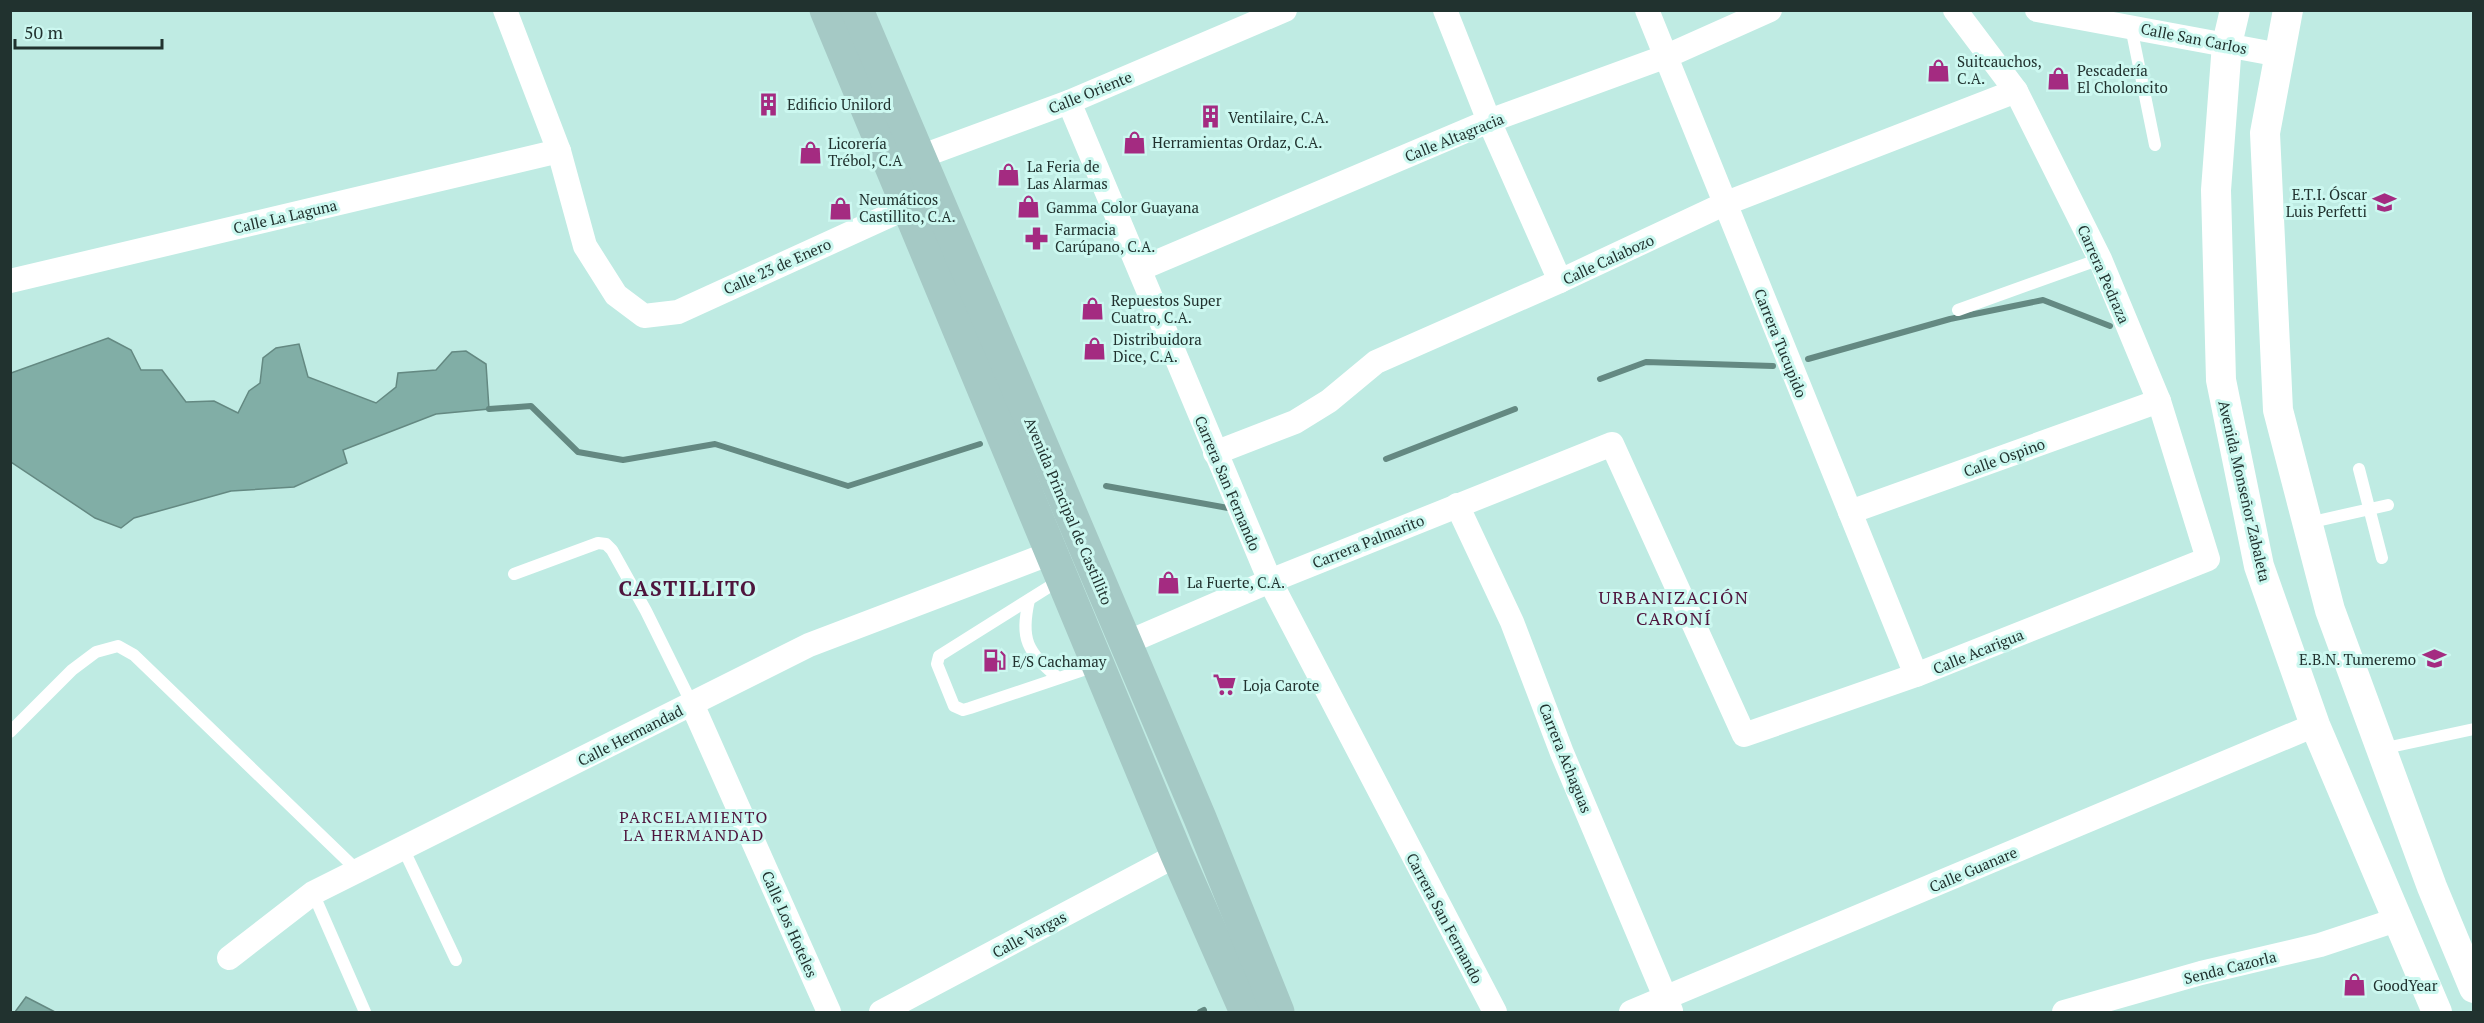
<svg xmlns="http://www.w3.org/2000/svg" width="2484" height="1023" font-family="'PT Serif',serif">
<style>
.water{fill:#81aea6;stroke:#648982;stroke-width:1.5}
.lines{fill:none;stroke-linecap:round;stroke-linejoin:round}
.stream{stroke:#648982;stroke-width:6}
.service{stroke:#fff;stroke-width:12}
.minor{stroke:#fff;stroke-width:24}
.tertiary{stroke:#fff;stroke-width:30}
.secondary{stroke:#a5c9c5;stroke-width:33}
.labels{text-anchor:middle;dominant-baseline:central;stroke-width:6;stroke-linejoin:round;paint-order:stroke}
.street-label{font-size:15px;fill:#21322f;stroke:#ccf8f0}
.poi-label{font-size:15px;fill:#21322f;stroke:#ccf8f0;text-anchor:start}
.neighbourhood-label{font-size:16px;letter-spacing:1.5px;fill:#4f153d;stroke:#ccf8f0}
.quarter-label{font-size:18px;letter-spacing:1.5px;fill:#4f153d;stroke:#ccf8f0}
.district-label{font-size:21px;font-weight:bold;letter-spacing:1.5px;fill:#4f153d;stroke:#ccf8f0}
</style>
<rect width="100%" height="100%" fill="#bfebe3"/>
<g class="water">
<polygon points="108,338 131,350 141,370 162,370 186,402 214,401 238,413 249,391 260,383 263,358 276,348 299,344 308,377 376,403 396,387 398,373 436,370 452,352 466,351 486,364 489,409 436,414 343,450 347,463 294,487 231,491 134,518 121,528 95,518 11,462 11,373"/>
<polygon points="26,997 55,1012 15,1012"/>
</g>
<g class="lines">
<g class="stream">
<polyline points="1808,359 1950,319 2043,300 2110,326"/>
<polyline points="1600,379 1646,362 1773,366"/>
<polyline points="489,409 531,406 578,452 623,460 715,444 848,486 980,444"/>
<polyline points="1386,459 1515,409"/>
<polyline points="1106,486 1228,508"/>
<polyline points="1200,1012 1204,1010"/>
</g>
<g class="service">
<polyline points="2131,27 2155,145"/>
<polyline points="1958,310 2100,259"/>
<polyline points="2359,469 2382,558"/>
<polyline points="2308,523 2388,505"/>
<polyline points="514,574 598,543 606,544 612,550 646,611 692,704"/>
<polyline points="1060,580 939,656 937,664 954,706 963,710 970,708 1098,665"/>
<path d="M1029 600C1020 640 1027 651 1058 678"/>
<polyline points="10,732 72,670 96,652 118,646 134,655 358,871"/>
<polyline points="2381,749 2474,729"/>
<polyline points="403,848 456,960"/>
<polyline points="313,893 365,1012"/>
</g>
<g class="minor">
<polyline points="505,10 559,151 585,246 616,295 644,316 678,312 908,207"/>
<polyline points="1445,10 1489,121 1560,281"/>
<polyline points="1647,10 1916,675"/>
<polyline points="2037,10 2280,55"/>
<polyline points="1069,102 1270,581 1495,1012"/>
<polyline points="906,162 1069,102 1285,10"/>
<polyline points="1140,269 1489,121 1667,56 1770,10"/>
<polyline points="10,281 559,151"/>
<polyline points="1215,453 1295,422 1329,401 1376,362 1560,281 1724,204 2016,91"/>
<polyline points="1457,505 1512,622 1562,753 1671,1011"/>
<polyline points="1850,512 2159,401"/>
<polyline points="1126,643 1270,581 1612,444 1744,735 1916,675 2208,559 2159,401 2100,259 2016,91 1955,10"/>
<polyline points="692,704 829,1012"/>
<polyline points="229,958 313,893 809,645 1051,553"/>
<polyline points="881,1012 1177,855"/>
<polyline points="1631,1012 2315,725"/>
<polyline points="2064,1012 2201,973 2320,945 2396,920"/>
</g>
<g class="tertiary">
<polyline points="2235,10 2227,44 2216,190 2221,380 2259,566 2315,725 2437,1012"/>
<polyline points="2288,10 2265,133 2278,410 2330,610 2432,887 2474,988"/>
</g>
<g class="secondary">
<polyline points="826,10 1177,855 1246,1012"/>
<polyline points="857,10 1200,818 1278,1012"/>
</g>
</g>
<defs>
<symbol id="shop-bare" viewBox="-9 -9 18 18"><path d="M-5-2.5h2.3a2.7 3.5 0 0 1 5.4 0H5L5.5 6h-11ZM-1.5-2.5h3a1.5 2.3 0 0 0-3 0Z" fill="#a42b81" stroke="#ccf8f0" stroke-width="2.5" paint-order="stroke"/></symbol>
<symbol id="building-bare" viewBox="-9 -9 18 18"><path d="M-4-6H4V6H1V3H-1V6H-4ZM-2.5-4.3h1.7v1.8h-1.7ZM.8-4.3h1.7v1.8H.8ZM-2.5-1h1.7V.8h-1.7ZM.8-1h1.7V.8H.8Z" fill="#a42b81" stroke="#ccf8f0" stroke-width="2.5" paint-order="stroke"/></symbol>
<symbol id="school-bare" viewBox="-9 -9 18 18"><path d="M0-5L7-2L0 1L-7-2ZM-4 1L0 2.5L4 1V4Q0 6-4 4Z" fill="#a42b81" stroke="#ccf8f0" stroke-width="2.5" paint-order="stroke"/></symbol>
<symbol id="pharmacy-bare" viewBox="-9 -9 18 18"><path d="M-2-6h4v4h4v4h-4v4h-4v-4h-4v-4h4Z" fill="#a42b81" stroke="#ccf8f0" stroke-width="2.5" paint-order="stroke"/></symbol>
<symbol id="fuel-bare" viewBox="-9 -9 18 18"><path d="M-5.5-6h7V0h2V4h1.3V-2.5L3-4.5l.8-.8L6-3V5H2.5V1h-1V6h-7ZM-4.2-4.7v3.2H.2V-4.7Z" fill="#a42b81" stroke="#ccf8f0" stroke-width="2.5" paint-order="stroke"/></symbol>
<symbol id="supermarket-bare" viewBox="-9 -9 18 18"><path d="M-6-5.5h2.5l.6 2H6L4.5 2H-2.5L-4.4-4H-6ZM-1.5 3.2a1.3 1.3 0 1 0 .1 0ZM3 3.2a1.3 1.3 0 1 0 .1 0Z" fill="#a42b81" stroke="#ccf8f0" stroke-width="2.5" paint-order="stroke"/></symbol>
</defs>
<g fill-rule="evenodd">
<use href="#shop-bare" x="1922" y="54" width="33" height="33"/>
<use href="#shop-bare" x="2042" y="62" width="33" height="33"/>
<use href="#building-bare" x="752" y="88" width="33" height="33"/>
<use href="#building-bare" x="1194" y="100" width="33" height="33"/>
<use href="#shop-bare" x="1118" y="126" width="33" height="33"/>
<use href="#shop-bare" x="794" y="136" width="33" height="33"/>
<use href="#shop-bare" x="992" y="158" width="33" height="33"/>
<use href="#school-bare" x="2368" y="186" width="33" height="33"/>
<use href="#shop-bare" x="1012" y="190" width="33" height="33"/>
<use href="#shop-bare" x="824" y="192" width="33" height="33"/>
<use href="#pharmacy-bare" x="1020" y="222" width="33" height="33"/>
<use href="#shop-bare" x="1076" y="292" width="33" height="33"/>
<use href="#shop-bare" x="1078" y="332" width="33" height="33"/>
<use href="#shop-bare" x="1152" y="566" width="33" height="33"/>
<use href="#school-bare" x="2418" y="642" width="33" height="33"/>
<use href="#fuel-bare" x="978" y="644" width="33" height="33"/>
<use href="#supermarket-bare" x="1208" y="668" width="33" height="33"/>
<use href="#shop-bare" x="2338" y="968" width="33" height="33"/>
</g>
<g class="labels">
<g class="street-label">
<text transform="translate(2194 38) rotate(11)">Calle San Carlos</text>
<text transform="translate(1090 92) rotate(-22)">Calle Oriente</text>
<text transform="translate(1454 137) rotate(-22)">Calle Altagracia</text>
<text transform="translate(285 216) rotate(-13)">Calle La Laguna</text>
<text transform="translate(1608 259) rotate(-25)">Calle Calabozo</text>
<text transform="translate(777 266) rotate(-24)">Calle 23 de Enero</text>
<text transform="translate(2104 274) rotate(66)">Carrera Pedraza</text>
<text transform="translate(1781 343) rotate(68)">Carrera Tucupido</text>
<text transform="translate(2004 457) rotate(-20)">Calle Ospino</text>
<text transform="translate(1228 483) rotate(67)">Carrera San Fernando</text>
<text transform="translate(2245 491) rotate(77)">Avenida Monseñor Zabaleta</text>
<text transform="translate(1069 511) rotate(67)">Avenida Principal de Castillito</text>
<text transform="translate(1368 541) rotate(-22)">Carrera Palmarito</text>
<text transform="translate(1978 651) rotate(-22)">Calle Acarigua</text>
<text transform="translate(630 735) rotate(-27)">Calle Hermandad</text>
<text transform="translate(1566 758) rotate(68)">Carrera Achaguas</text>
<text transform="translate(1973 869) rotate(-23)">Calle Guanare</text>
<text transform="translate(1445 918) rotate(62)">Carrera San Fernando</text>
<text transform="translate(790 924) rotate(66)">Calle Los Hoteles</text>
<text transform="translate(1029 934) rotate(-28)">Calle Vargas</text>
<text transform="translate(2230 967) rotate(-14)">Senda Cazorla</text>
</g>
<g class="poi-label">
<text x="1957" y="61">Suitcauchos,<tspan x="1957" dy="17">C.A.</tspan></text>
<text x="2077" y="70">Pescadería<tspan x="2077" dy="17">El Choloncito</tspan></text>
<text x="787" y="104">Edificio Unilord</text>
<text x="1228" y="117">Ventilaire, C.A.</text>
<text x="1152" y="142">Herramientas Ordaz, C.A.</text>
<text x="828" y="143">Licorería<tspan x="828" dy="17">Trébol, C.A</tspan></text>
<text x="1027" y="166">La Feria de<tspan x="1027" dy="17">Las Alarmas</tspan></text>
<text x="2367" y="194" text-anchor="end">E.T.I. Óscar<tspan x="2367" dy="17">Luis Perfetti</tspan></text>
<text x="859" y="199">Neumáticos<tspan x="859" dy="17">Castillito, C.A.</tspan></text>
<text x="1046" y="207">Gamma Color Guayana</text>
<text x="1055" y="229">Farmacia<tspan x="1055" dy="17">Carúpano, C.A.</tspan></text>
<text x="1111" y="300">Repuestos Super<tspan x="1111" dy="17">Cuatro, C.A.</tspan></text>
<text x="1113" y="339">Distribuidora<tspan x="1113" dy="17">Dice, C.A.</tspan></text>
<text x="1187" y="582">La Fuerte, C.A.</text>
<text x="2416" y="659" text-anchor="end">E.B.N. Tumeremo</text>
<text x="1012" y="661">E/S Cachamay</text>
<text x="1243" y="685">Loja Carote</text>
<text x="2373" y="985">GoodYear</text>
</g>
<g class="neighbourhood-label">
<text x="694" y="817">PARCELAMIENTO<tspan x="694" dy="18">LA HERMANDAD</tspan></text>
</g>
<g class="quarter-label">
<text x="1674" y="597">URBANIZACIÓN<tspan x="1674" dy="21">CARONÍ</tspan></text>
</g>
<g class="district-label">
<text x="688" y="588">CASTILLITO</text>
</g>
</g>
<rect width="2484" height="1023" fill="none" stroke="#21322f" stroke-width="24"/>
<path d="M15 39v9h147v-9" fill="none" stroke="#21322f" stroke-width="3"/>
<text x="24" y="39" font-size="18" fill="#21322f" stroke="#ccf8f0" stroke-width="4.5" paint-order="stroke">50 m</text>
</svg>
